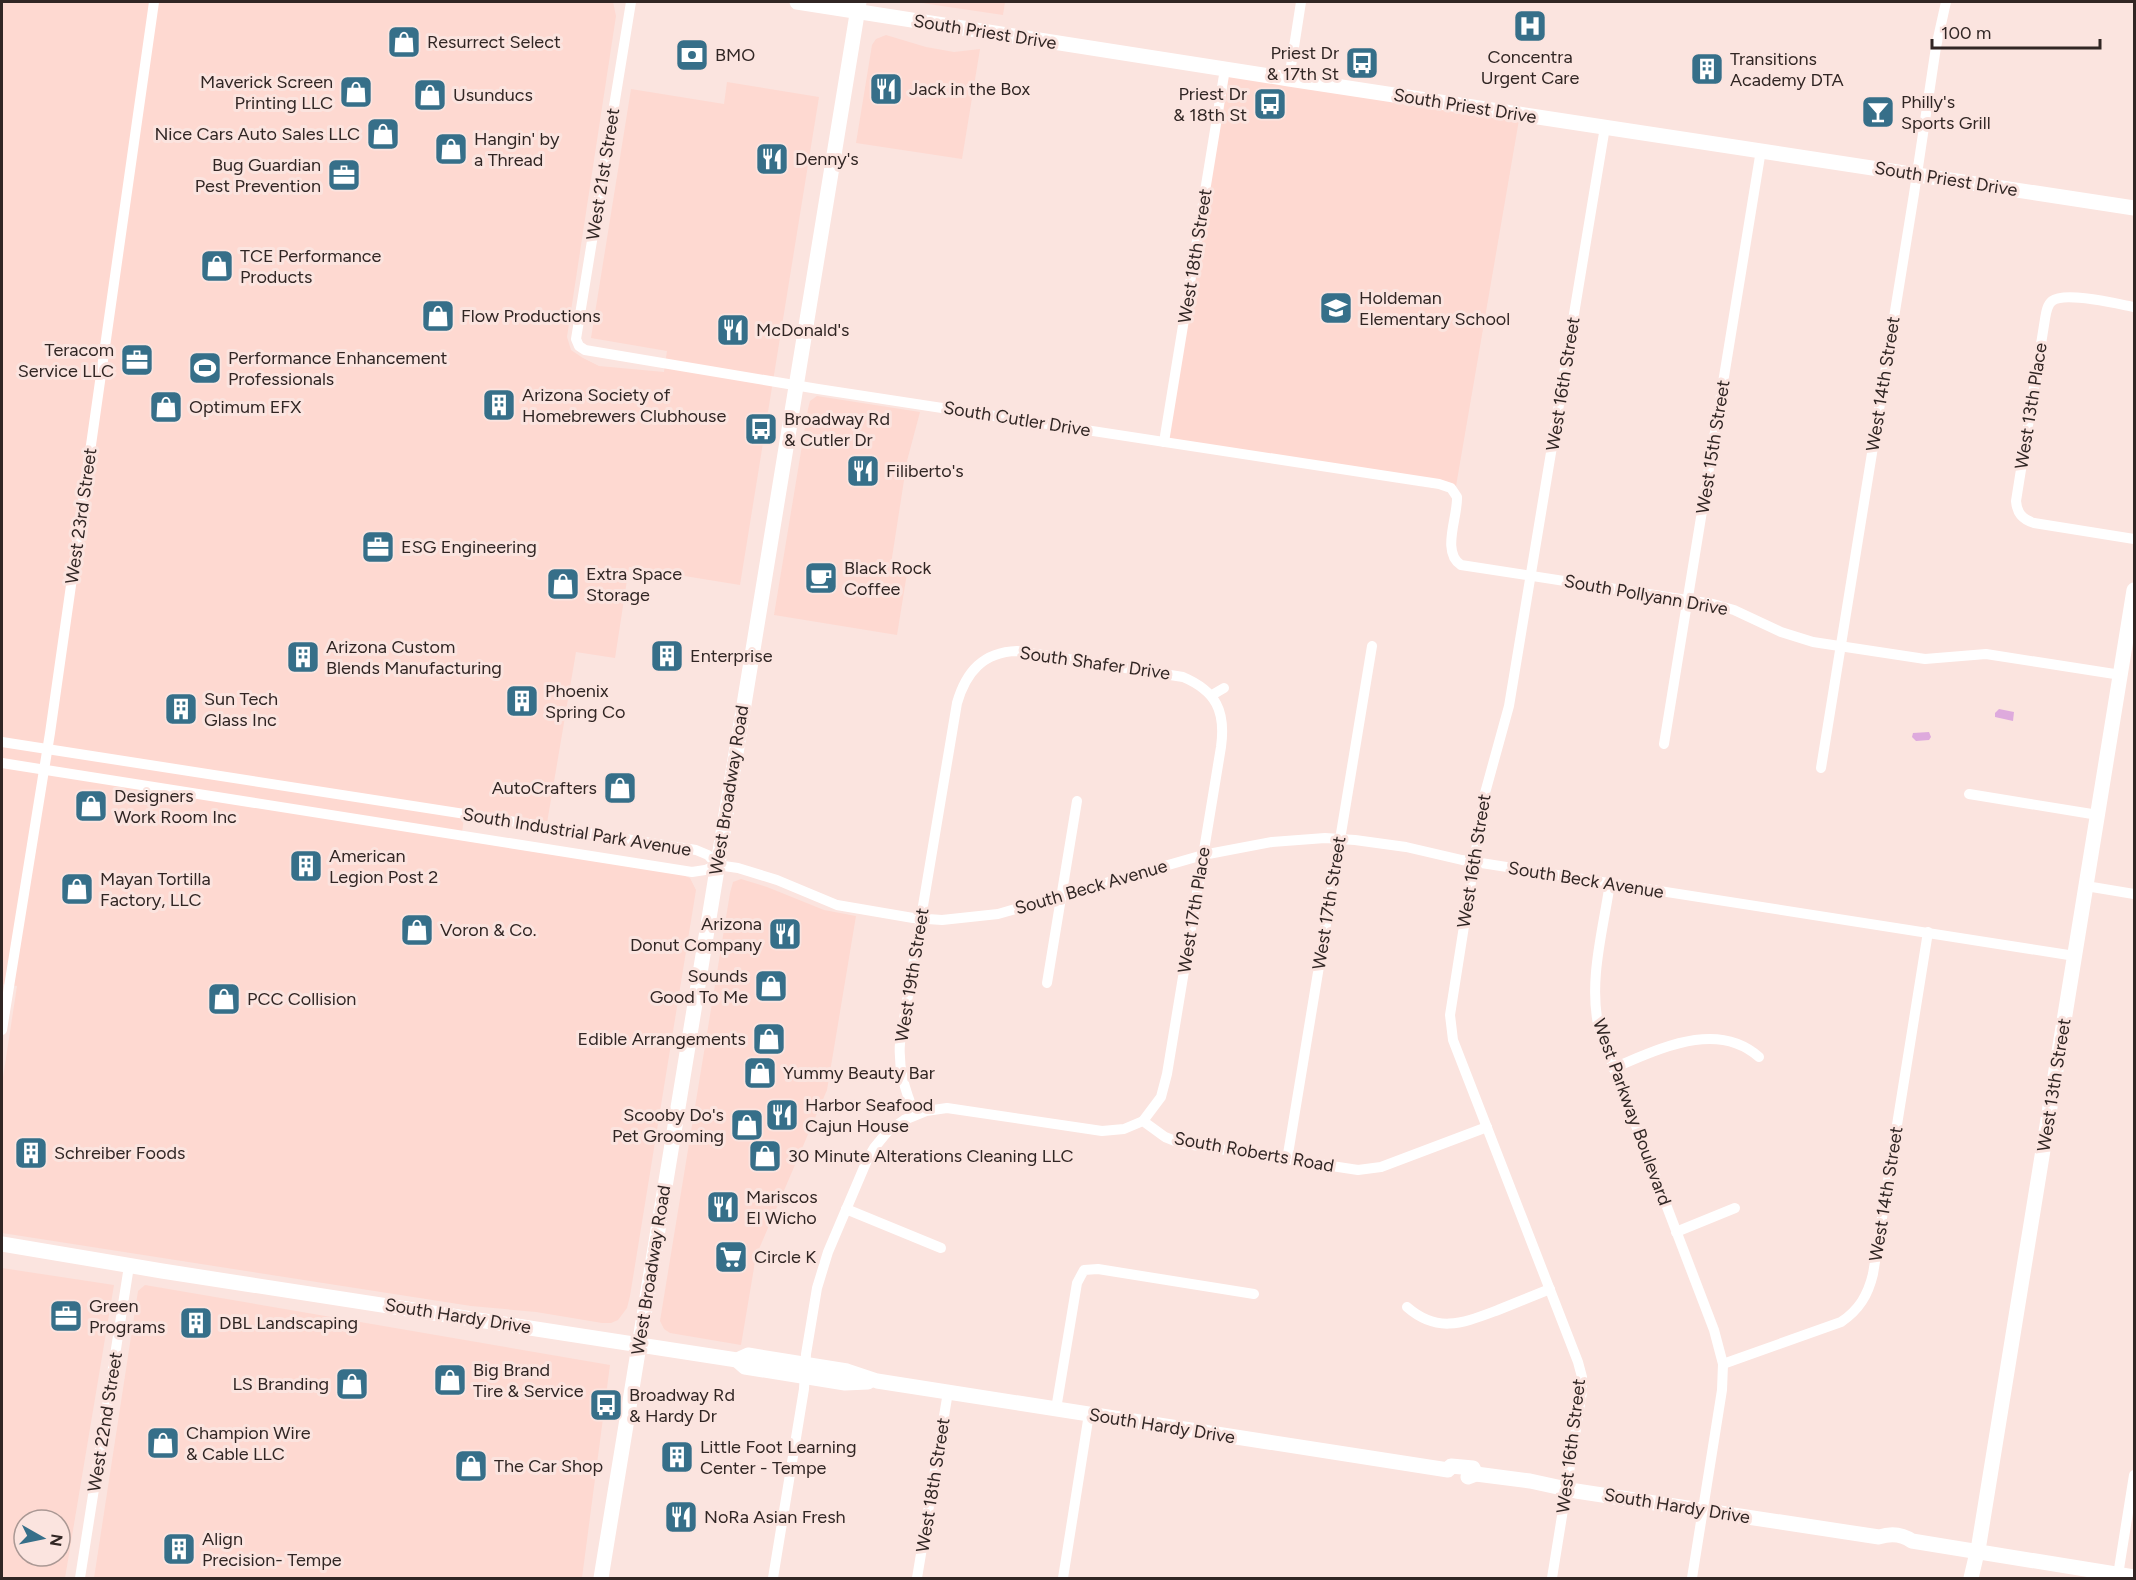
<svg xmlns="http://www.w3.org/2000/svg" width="2136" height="1580" font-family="Figtree,sans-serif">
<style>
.built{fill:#fed9d1;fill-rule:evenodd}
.water{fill:#deaadd}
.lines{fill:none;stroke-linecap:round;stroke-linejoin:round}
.street{stroke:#fff;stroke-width:10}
.secondary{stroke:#fff;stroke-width:15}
.labels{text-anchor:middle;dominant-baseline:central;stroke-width:6;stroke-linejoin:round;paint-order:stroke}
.street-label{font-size:18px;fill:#312624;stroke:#fbe4df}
.poi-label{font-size:18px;fill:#312624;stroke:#fbe4df;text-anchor:start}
</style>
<rect width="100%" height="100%" fill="#fbe4df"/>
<g class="built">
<polygon points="2,2 613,2 616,16 567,337 571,350 583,358 599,366 664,372 667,351 591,338 631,89 724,104 727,82 819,97 740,585 629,567 615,658 576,652 547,823 465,811 461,840 683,875 690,878 696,890 630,1296 627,1308 618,1320 611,1323 602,1323 536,1312 471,1306 2,1233 2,1084 17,986 2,984"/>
<polygon points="915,2 1005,2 1003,15"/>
<polygon points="886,35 926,47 954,52 980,49 962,159 856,143 872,45 876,39"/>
<polygon points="1225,69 1520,114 1455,492 1164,442"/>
<polygon points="817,396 920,412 907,461 891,564 908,567 897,635 774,615 808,409 810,401"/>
<polygon points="741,879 767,887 824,910 856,916 827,1090 756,1256 741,1345 670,1333 664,1329 660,1321 730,893 733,882"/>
<path d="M2 1268 114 1285 65 1578H2ZM24 1520H60V1556H24Z"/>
<polygon points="145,1285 610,1365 582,1578 94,1578 138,1291"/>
</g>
<g class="water">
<polygon points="1999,709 2014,712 2013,721 1995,717 1995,713"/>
<polygon points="1929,732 1931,737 1929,740 1916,741 1912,737 1913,733"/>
</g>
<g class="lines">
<g class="street">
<path d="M631 2 576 339 579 346 585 350 818 389 1439 484 1451 488 1457 497C1458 517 1441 552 1461 565L1713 604 1734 610 1781 632 1813 642 1925 659 1986 654 2121 675"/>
<polyline points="1289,79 1301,2"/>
<path d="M2134 307C2118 304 2065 291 2052 301 2047 305 2046 313 2045 319L2016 501C2017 513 2022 519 2034 523L2134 539"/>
<polyline points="1164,442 1225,69"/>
<polyline points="1212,695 1224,688"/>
<polyline points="2,742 696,850 708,855 717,865"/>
<polyline points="1664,744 1761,150"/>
<polyline points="2,763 692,872 705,870 717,865"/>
<polyline points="1821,768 1914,194 1936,47 1946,2"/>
<polyline points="1969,794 2098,815"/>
<polyline points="717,865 738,868 777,880 837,905 913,918 942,920 998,914 1203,855 1272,842 1325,838 1355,840 1406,847 1462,860 2075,956"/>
<path d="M1610 883C1603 931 1588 981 1599 1029L1714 1330 1723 1364 1722 1390 1692 1578"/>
<polyline points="2086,886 2134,894"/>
<polyline points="1047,983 1077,801"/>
<polyline points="2,1030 50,733 154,2"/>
<path d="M1613 1068C1658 1050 1716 1019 1759 1057"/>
<path d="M915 1115C905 1090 898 1069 900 1043L957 703C966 672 983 652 1017 651L1183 677C1216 691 1226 711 1221 747L1167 1074 1161 1097 1143 1121"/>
<polyline points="1287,1160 1372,646"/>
<polyline points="846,1209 941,1248"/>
<polyline points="1676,1232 1735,1208"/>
<path d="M1407 1307C1438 1334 1463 1323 1498 1310 1515 1303 1533 1296 1550 1289"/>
<path d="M1723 1364 1841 1322C1859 1310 1868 1295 1873 1274L1928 932"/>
<polyline points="1056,1409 1077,1283 1084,1270 1098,1269 1254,1294"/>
<polyline points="2118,1575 2134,1475"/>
<polyline points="80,1578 129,1266"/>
<polyline points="773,1578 804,1389 806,1354 817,1288 828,1252 868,1158 874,1148 888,1131 904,1120 926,1111 947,1108 1102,1131 1124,1129 1143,1121 1165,1137 1180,1143 1358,1170 1381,1167 1487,1127"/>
<polyline points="917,1578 948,1392"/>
<polyline points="1063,1578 1089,1414"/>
<polyline points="1552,1578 1582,1392 1582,1377 1578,1362 1453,1040 1450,1015 1485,793 1509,706 1605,127"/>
</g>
<g class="secondary">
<polyline points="797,2 1289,79 2134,208"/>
<polyline points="2,1244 162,1271 737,1360 748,1355 847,1371 877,1381 1448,1470 1451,1466 1473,1468 1476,1474"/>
<polyline points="737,1360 745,1367 845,1383 868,1382"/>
<path d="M1468 1477 1476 1474 1530 1481 1576 1491 1879 1537C1891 1533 1902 1534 1912 1541L2134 1577"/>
<polyline points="601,1578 859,2"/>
<polyline points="1971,1578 1979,1544 2134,590"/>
</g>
</g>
<defs>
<symbol id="hospital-square" viewBox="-11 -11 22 22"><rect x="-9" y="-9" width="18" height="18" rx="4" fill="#366f89" stroke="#fbe4df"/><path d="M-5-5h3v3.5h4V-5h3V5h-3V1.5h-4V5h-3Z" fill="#fff"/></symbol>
<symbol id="shop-square" viewBox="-11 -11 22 22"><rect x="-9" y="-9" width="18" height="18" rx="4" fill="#366f89" stroke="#fbe4df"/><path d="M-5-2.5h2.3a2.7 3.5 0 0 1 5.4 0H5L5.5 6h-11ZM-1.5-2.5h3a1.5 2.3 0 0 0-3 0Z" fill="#fff"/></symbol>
<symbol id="bank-square" viewBox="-11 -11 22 22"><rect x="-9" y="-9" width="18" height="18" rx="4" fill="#366f89" stroke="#fbe4df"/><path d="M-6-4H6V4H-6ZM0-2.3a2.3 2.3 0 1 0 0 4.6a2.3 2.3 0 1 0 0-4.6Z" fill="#fff"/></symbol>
<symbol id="bus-square" viewBox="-11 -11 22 22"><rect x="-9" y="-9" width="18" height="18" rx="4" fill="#366f89" stroke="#fbe4df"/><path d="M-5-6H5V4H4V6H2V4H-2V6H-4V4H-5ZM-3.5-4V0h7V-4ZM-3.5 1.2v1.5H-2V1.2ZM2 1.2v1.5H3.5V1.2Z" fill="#fff"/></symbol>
<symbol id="building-square" viewBox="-11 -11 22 22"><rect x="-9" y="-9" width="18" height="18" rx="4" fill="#366f89" stroke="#fbe4df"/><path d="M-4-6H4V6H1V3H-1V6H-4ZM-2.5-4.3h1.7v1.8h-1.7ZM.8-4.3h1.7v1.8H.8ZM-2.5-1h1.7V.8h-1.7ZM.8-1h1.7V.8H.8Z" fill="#fff"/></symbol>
<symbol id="restaurant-square" viewBox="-11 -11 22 22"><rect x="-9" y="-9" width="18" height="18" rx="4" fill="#366f89" stroke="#fbe4df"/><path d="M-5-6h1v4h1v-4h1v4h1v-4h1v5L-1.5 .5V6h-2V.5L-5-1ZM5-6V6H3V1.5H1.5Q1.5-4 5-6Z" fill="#fff"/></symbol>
<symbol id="bar-square" viewBox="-11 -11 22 22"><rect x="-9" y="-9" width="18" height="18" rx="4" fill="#366f89" stroke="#fbe4df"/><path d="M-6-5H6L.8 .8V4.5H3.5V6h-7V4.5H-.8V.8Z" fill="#fff"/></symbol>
<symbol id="office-square" viewBox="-11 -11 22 22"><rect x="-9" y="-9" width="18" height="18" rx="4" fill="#366f89" stroke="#fbe4df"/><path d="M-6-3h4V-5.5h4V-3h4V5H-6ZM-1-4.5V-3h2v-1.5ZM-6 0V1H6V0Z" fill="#fff"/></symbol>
<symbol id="school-square" viewBox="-11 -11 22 22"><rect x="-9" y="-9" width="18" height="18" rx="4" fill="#366f89" stroke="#fbe4df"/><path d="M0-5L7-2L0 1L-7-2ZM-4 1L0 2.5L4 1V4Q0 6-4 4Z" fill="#fff"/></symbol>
<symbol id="stadium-square" viewBox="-11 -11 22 22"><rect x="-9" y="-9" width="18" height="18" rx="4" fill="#366f89" stroke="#fbe4df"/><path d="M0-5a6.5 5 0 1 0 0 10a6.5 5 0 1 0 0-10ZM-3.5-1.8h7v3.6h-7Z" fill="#fff"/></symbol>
<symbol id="cafe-square" viewBox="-11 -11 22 22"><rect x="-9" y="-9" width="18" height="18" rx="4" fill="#366f89" stroke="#fbe4df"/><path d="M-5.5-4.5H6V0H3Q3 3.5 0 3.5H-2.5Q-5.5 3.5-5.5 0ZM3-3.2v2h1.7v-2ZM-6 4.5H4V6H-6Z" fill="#fff"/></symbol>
<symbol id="supermarket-square" viewBox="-11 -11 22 22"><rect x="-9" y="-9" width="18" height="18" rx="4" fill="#366f89" stroke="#fbe4df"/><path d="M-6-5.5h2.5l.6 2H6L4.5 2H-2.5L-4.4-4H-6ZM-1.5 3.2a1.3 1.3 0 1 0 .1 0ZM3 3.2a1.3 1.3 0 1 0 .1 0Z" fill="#fff"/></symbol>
</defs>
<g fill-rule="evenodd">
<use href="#hospital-square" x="1511" y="7" width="38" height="38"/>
<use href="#shop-square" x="385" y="23" width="38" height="38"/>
<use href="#bank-square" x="673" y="36" width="38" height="38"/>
<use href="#bus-square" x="1343" y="44" width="38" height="38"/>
<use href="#building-square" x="1688" y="50" width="38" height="38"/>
<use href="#restaurant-square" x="867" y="70" width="38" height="38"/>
<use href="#shop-square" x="337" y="73" width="38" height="38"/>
<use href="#shop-square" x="411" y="76" width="38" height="38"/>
<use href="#bus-square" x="1251" y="85" width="38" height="38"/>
<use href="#bar-square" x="1859" y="93" width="38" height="38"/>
<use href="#shop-square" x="364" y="115" width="38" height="38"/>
<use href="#shop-square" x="432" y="130" width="38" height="38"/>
<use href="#restaurant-square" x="753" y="140" width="38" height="38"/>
<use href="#office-square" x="325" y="156" width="38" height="38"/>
<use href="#shop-square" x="198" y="247" width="38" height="38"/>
<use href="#school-square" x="1317" y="289" width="38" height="38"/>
<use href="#shop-square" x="419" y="297" width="38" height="38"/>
<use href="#restaurant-square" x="714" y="311" width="38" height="38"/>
<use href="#office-square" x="118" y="341" width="38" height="38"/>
<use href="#stadium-square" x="186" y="349" width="38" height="38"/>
<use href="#building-square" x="480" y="386" width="38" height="38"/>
<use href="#shop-square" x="147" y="388" width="38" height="38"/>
<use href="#bus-square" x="742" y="410" width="38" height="38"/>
<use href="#restaurant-square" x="844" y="452" width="38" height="38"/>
<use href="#office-square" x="359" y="528" width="38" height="38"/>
<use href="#cafe-square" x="802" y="559" width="38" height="38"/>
<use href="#shop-square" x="544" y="565" width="38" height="38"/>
<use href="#building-square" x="648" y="637" width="38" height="38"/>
<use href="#building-square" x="284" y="638" width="38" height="38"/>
<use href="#building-square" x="503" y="682" width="38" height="38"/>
<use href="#building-square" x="162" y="690" width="38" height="38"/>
<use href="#shop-square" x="601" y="769" width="38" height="38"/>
<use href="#shop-square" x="72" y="787" width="38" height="38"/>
<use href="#building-square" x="287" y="847" width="38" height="38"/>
<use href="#shop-square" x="58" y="870" width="38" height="38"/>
<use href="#shop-square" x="398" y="911" width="38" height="38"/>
<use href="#restaurant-square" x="766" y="915" width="38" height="38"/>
<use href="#shop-square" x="752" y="967" width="38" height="38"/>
<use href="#shop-square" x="205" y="980" width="38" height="38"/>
<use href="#shop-square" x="750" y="1020" width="38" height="38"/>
<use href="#shop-square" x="741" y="1054" width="38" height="38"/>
<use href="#restaurant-square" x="763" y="1096" width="38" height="38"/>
<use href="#shop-square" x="728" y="1106" width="38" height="38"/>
<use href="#building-square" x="12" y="1134" width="38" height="38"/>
<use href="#shop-square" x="746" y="1137" width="38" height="38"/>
<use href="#restaurant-square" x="704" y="1188" width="38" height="38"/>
<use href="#supermarket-square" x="712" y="1238" width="38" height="38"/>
<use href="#office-square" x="47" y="1297" width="38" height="38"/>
<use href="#building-square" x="177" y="1304" width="38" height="38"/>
<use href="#shop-square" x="431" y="1361" width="38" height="38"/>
<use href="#shop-square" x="333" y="1365" width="38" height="38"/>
<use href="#bus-square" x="587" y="1386" width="38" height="38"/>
<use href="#shop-square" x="144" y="1424" width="38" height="38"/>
<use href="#building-square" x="658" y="1438" width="38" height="38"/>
<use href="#shop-square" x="452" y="1447" width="38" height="38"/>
<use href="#restaurant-square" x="662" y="1498" width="38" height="38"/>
<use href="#building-square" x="160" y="1530" width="38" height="38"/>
</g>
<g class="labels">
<g class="street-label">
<text transform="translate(985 32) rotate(9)">South Priest Drive</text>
<text transform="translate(1465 106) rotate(9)">South Priest Drive</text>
<text transform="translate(603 174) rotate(-81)">West 21st Street</text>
<text transform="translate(1946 179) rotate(9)">South Priest Drive</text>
<text transform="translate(1195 256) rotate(-81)">West 18th Street</text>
<text transform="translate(1563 384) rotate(-81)">West 16th Street</text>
<text transform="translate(1883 384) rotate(-81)">West 14th Street</text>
<text transform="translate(2031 406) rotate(-81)">West 13th Place</text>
<text transform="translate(1017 419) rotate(9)">South Cutler Drive</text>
<text transform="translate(1713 447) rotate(-81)">West 15th Street</text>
<text transform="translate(81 516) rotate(-82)">West 23rd Street</text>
<text transform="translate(1646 595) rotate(10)">South Pollyann Drive</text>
<text transform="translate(1095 663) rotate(8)">South Shafer Drive</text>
<text transform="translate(729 790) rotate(-81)">West Broadway Road</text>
<text transform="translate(577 832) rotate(9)">South Industrial Park Avenue</text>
<text transform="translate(1474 861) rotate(-81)">West 16th Street</text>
<text transform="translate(1586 880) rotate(9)">South Beck Avenue</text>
<text transform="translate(1091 887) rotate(-16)">South Beck Avenue</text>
<text transform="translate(1329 903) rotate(-81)">West 17th Street</text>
<text transform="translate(1194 910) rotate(-81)">West 17th Place</text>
<text transform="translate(912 975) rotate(-81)">West 19th Street</text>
<text transform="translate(2054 1085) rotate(-81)">West 13th Street</text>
<text transform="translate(1632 1112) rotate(70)">West Parkway Boulevard</text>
<text transform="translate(1254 1152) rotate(10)">South Roberts Road</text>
<text transform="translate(1886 1194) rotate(-81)">West 14th Street</text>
<text transform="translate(651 1270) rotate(-81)">West Broadway Road</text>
<text transform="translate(458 1316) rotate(9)">South Hardy Drive</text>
<text transform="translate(105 1422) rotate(-81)">West 22nd Street</text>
<text transform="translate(1162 1426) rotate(9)">South Hardy Drive</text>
<text transform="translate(1571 1446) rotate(-83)">West 16th Street</text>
<text transform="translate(933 1485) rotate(-81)">West 18th Street</text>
<text transform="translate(1677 1506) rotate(9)">South Hardy Drive</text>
</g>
<g class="poi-label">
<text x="427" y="42">Resurrect Select</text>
<text x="1339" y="53" text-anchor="end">Priest Dr<tspan x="1339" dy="21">&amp; 17th St</tspan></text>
<text x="715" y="55">BMO</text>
<text x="1530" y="57" text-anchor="middle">Concentra<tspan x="1530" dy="21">Urgent Care</tspan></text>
<text x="1730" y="59">Transitions<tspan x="1730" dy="21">Academy DTA</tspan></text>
<text x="333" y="82" text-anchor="end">Maverick Screen<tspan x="333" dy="21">Printing LLC</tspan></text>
<text x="909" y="89">Jack in the Box</text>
<text x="1247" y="94" text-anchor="end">Priest Dr<tspan x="1247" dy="21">&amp; 18th St</tspan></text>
<text x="453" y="95">Usunducs</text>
<text x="1901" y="102">Philly's<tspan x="1901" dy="21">Sports Grill</tspan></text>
<text x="360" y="134" text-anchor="end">Nice Cars Auto Sales LLC</text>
<text x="474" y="139">Hangin' by<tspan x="474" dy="21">a Thread</tspan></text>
<text x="795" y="159">Denny's</text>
<text x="321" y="165" text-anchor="end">Bug Guardian<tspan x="321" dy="21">Pest Prevention</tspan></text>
<text x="240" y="256">TCE Performance<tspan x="240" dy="21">Products</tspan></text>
<text x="1359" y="298">Holdeman<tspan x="1359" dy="21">Elementary School</tspan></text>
<text x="461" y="316">Flow Productions</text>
<text x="756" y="330">McDonald's</text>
<text x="114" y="350" text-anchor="end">Teracom<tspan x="114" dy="21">Service LLC</tspan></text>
<text x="228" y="358">Performance Enhancement<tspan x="228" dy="21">Professionals</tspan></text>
<text x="522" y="395">Arizona Society of<tspan x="522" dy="21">Homebrewers Clubhouse</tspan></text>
<text x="189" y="407">Optimum EFX</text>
<text x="784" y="419">Broadway Rd<tspan x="784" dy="21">&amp; Cutler Dr</tspan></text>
<text x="886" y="471">Filiberto's</text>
<text x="401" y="547">ESG Engineering</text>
<text x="844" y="568">Black Rock<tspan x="844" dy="21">Coffee</tspan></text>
<text x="586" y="574">Extra Space<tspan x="586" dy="21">Storage</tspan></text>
<text x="326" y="647">Arizona Custom<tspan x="326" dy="21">Blends Manufacturing</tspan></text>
<text x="690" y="656">Enterprise</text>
<text x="545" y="691">Phoenix<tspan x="545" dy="21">Spring Co</tspan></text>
<text x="204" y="699">Sun Tech<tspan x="204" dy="21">Glass Inc</tspan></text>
<text x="597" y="788" text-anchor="end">AutoCrafters</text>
<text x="114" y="796">Designers<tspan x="114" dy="21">Work Room Inc</tspan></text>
<text x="329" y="856">American<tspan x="329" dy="21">Legion Post 2</tspan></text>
<text x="100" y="879">Mayan Tortilla<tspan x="100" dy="21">Factory, LLC</tspan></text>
<text x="762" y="924" text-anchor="end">Arizona<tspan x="762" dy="21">Donut Company</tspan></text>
<text x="440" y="930">Voron &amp; Co.</text>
<text x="748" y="976" text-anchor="end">Sounds<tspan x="748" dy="21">Good To Me</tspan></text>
<text x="247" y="999">PCC Collision</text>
<text x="746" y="1039" text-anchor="end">Edible Arrangements</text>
<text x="783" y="1073">Yummy Beauty Bar</text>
<text x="805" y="1105">Harbor Seafood<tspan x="805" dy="21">Cajun House</tspan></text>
<text x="724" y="1115" text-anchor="end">Scooby Do's<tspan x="724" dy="21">Pet Grooming</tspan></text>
<text x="54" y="1153">Schreiber Foods</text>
<text x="788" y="1156">30 Minute Alterations Cleaning LLC</text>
<text x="746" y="1197">Mariscos<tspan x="746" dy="21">El Wicho</tspan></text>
<text x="754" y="1257">Circle K</text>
<text x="89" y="1306">Green<tspan x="89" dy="21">Programs</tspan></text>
<text x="219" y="1323">DBL Landscaping</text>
<text x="473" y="1370">Big Brand<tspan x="473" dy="21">Tire &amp; Service</tspan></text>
<text x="329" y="1384" text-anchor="end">LS Branding</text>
<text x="629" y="1395">Broadway Rd<tspan x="629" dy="21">&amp; Hardy Dr</tspan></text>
<text x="186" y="1433">Champion Wire<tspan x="186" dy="21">&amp; Cable LLC</tspan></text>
<text x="700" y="1447">Little Foot Learning<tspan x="700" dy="21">Center - Tempe</tspan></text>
<text x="494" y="1466">The Car Shop</text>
<text x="704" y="1517">NoRa Asian Fresh</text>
<text x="202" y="1539">Align<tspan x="202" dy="21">Precision- Tempe</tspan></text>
</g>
</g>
<rect width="2136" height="1580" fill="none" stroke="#312624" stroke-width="6"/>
<g transform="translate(42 1538) rotate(99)"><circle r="28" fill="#fbe4df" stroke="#aa9894" stroke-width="1.5"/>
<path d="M0-4.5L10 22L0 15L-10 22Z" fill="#366f89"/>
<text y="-9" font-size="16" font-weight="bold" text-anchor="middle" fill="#312624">N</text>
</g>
<path d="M1932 39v9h168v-9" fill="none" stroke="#312624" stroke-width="3"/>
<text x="1941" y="39" font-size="18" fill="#312624" stroke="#fbe4df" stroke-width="4.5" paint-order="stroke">100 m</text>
</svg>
